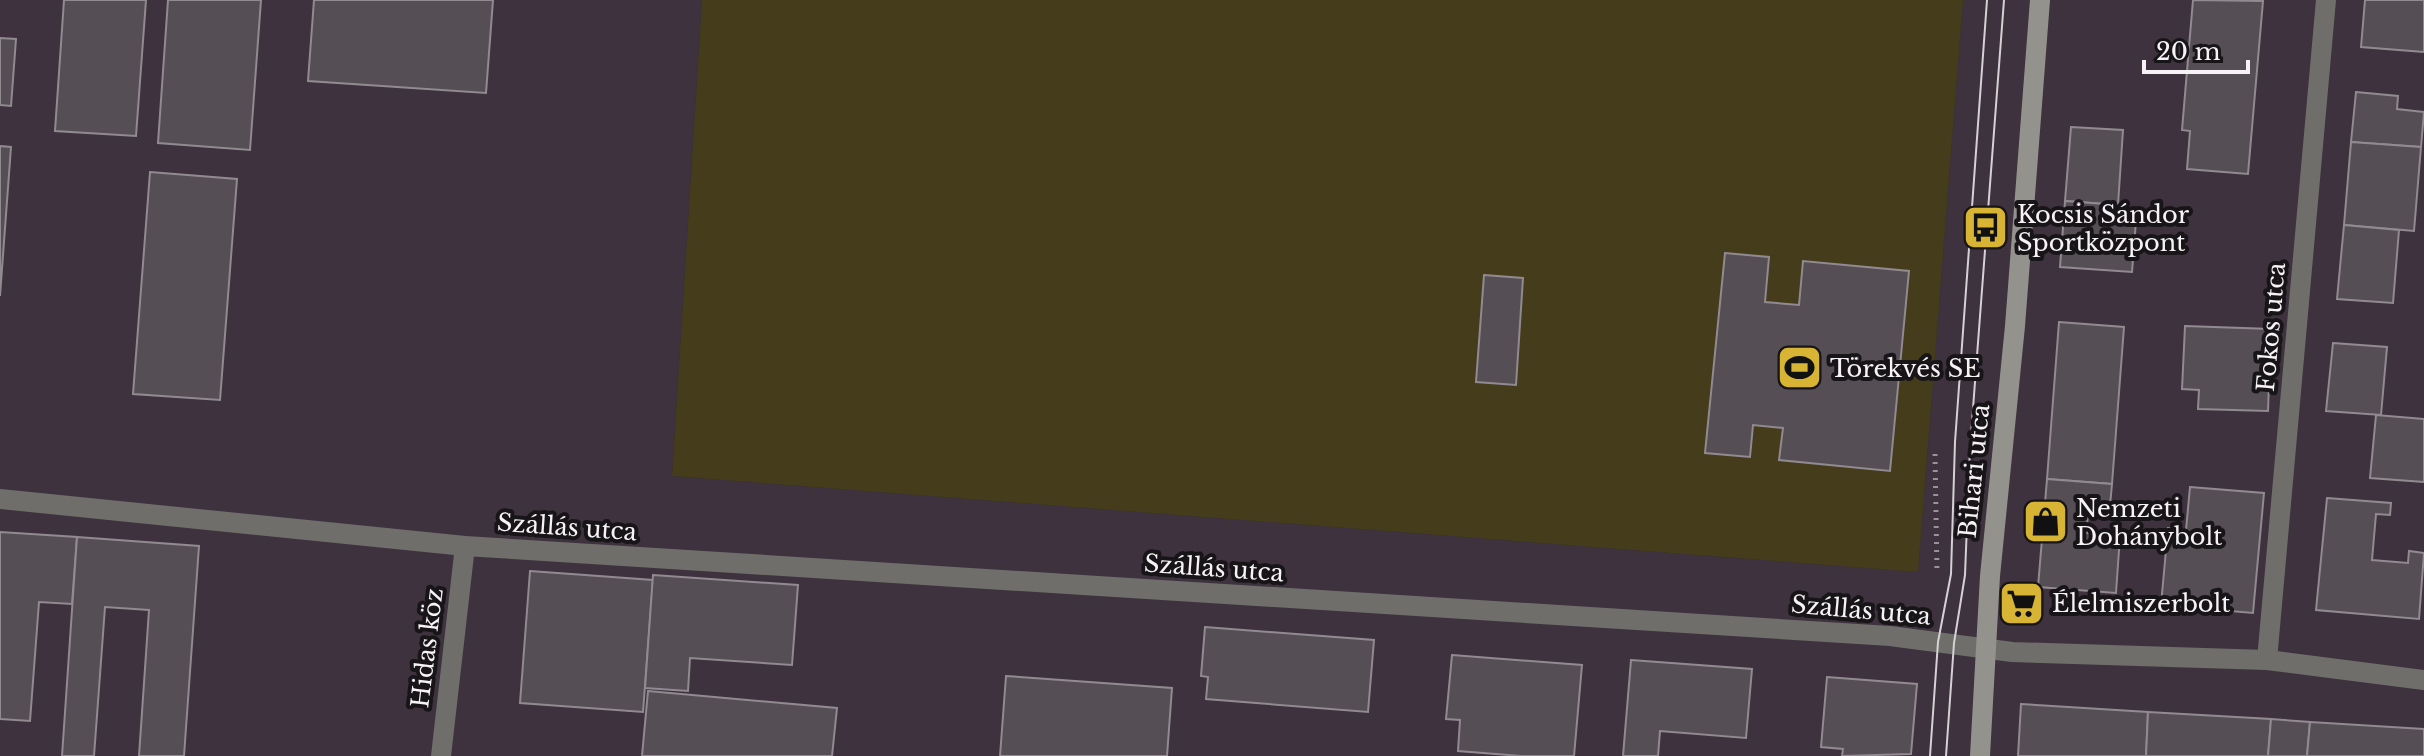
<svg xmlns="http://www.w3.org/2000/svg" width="2424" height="756" font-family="'Libre Baskerville',serif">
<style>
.built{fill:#3d323d}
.green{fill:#453c1b}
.building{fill:#554e55;stroke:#918a91;stroke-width:2}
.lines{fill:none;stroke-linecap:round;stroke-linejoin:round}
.path{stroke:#989398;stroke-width:5;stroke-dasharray:2 6;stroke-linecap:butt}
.street{stroke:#6f6e6a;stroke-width:20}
.secondary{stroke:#94928c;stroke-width:20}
.tram{stroke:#d5d1d5;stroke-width:2}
.labels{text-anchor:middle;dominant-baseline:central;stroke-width:8;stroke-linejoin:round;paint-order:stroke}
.poi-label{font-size:24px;fill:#f6f2f6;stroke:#181518;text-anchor:start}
.street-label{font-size:24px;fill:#f6f2f6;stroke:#181518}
</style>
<rect width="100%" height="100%" fill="#322c32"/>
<polygon class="built" points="0,0 702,0 672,476 1918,572 1963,0 2424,0 2424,756 0,756"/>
<polygon class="green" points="702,0 1963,0 1918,572 672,476"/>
<g class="building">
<polygon points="64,0 146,0 136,136 55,131"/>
<polygon points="168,0 261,0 250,150 158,143"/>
<polygon points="314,0 493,0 486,93 308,81"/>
<polygon points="2193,0 2263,1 2248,174 2187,169 2190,131 2182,130"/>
<polygon points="2365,0 2424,0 2424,52 2361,47"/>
<polygon points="0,38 16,39 11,106 0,105"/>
<polygon points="2356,92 2398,96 2397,109 2424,112 2421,147 2351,142"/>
<polygon points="2071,127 2123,130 2118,205 2065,201"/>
<polygon points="2351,142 2421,147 2414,231 2344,225"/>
<polygon points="0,146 11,147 0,296"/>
<polygon points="150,172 237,179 220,400 133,394"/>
<polygon points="2065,201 2118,205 2116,220 2136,221 2132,272 2060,267"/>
<polygon points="2344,225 2399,230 2393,303 2337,299"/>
<polygon points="1725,253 1769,257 1765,302 1799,305 1803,261 1909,271 1890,471 1779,460 1783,428 1753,425 1750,457 1705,453"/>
<polygon points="1484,275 1523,278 1516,385 1476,382"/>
<polygon points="2059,322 2124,327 2112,484 2047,479"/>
<polygon points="2185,326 2271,329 2268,411 2198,409 2199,390 2182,389"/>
<polygon points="2333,343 2387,347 2381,415 2326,411"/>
<polygon points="2376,415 2424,419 2424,482 2370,478"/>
<polygon points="2047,479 2112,484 2110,506 2088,504 2087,533 2120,536 2116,593 2038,587"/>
<polygon points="2190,487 2264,493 2253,613 2161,605 2168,528 2186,530"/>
<polygon points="2327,498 2391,503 2390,515 2376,514 2372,560 2408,563 2409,551 2424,553 2419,619 2316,610"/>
<polygon points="0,532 77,537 72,604 39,602 30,721 0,719"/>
<polygon points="77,537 199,546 184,756 139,756 149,610 105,607 94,756 62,756"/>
<polygon points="530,571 653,580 643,712 520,703"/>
<polygon points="653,575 798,585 792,665 690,658 688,691 645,688"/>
<polygon points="1205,627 1374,640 1368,712 1206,699 1208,677 1201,676"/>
<polygon points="1452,655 1582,665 1574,756 1521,756 1458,751 1460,720 1446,719"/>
<polygon points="1631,660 1752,669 1746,738 1660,731 1658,756 1623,756"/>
<polygon points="1006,676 1172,688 1167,756 1000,756"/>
<polygon points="1827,677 1917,684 1911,754 1842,756 1843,749 1821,747"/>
<polygon points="648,691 837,708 832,756 642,756"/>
<polygon points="2021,704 2148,712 2146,756 2018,756"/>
<polygon points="2148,712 2271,719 2268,756 2146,756"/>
<polygon points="2271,719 2310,722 2307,756 2268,756"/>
<polygon points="2310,722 2424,729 2424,756 2307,756"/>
</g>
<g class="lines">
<polyline class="path" points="1935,454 1937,574"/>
<g class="street">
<polyline points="0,499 465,546 1890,636 2012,652 2267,660 2424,680"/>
<polyline points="2267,660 2326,0"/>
<polyline points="441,756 465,546"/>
</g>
<polyline class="secondary" points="1980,756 1990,576 2015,326 2040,0"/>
<g class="tram">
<polyline points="1930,756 1938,642 1951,574 1955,442 1987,0"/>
<polyline points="1946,756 1954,643 1965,575 1970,448 2004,0"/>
</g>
</g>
<defs>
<symbol id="bus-square" viewBox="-11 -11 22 22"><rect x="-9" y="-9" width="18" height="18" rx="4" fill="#d7b434" stroke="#181518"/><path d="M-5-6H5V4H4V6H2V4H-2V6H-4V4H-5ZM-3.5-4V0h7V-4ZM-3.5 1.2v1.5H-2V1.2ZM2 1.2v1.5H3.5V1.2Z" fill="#111"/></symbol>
<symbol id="stadium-square" viewBox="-11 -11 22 22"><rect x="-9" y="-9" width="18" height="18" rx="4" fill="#d7b434" stroke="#181518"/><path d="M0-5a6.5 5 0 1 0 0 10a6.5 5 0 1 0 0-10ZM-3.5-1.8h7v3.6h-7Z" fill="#111"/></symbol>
<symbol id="shop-square" viewBox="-11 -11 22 22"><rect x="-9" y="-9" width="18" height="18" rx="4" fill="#d7b434" stroke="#181518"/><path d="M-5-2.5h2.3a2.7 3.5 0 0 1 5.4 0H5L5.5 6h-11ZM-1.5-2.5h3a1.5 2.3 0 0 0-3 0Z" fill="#111"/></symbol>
<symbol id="supermarket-square" viewBox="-11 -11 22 22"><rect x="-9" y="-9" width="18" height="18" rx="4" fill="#d7b434" stroke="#181518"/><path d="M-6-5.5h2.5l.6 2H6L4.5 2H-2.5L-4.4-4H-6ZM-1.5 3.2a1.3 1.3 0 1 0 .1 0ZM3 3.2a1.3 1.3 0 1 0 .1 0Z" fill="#111"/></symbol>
</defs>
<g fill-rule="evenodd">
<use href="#bus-square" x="1960" y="202" width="51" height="51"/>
<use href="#stadium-square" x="1774" y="342" width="51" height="51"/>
<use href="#shop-square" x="2020" y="496" width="51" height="51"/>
<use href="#supermarket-square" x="1996" y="578" width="51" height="51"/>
</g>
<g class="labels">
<g class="poi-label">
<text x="2017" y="214">Kocsis Sándor<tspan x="2017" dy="28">Sportközpont</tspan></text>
<text x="1830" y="368">Törekvés SE</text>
<text x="2076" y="508">Nemzeti<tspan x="2076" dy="28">Dohánybolt</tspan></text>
<text x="2052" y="603">Élelmiszerbolt</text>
</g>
<g class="street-label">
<text transform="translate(2271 327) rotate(-85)">Fokos utca</text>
<text transform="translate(1974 471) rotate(-84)">Bihari utca</text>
<text transform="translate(567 527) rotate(4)">Szállás utca</text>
<text transform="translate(1214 568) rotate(4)">Szállás utca</text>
<text transform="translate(1861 610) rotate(5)">Szállás utca</text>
<text transform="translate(427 648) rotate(-83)">Hidas köz</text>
</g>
</g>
<path d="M2144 60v12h104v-12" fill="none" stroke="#f6f2f6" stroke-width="4"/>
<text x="2156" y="60" font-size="24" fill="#f6f2f6" stroke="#181518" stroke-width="6" paint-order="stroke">20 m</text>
</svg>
